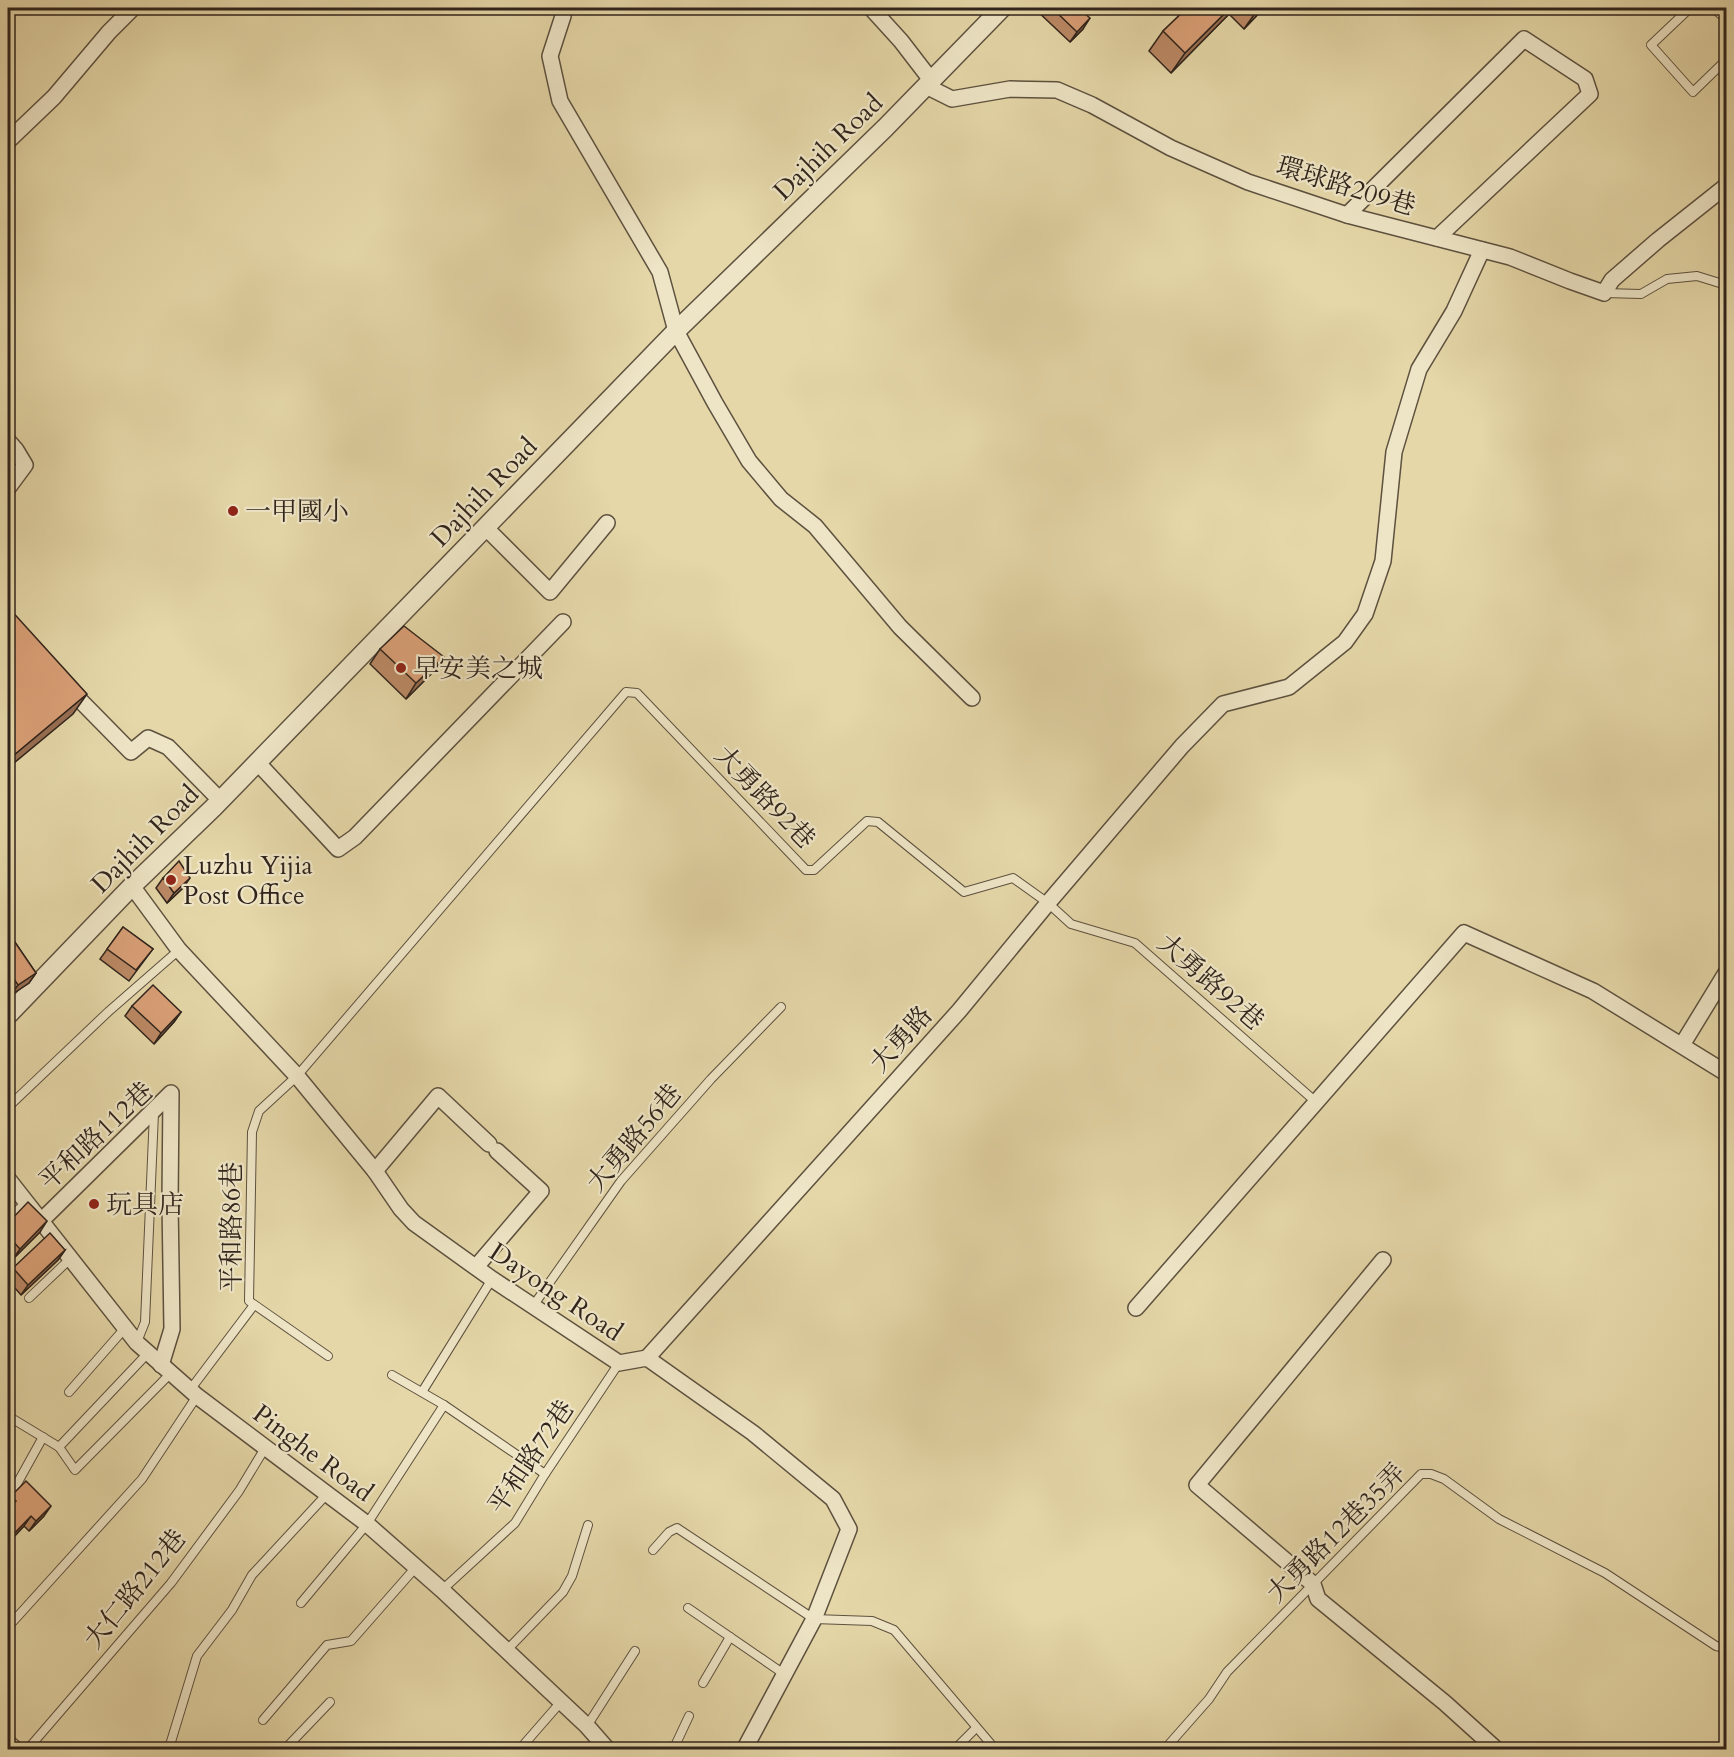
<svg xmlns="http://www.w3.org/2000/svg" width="1734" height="1757" font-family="Cardo,'Noto Serif TC',serif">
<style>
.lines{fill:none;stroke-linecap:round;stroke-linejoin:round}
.service-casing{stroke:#5d513f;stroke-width:10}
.minor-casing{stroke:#5d513f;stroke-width:18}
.tertiary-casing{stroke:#5d513f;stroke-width:21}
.service{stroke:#eee5c6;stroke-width:8}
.minor{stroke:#eee5c6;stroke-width:15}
.tertiary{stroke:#eee5c6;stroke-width:18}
.wall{fill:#bb8965;stroke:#30241c;stroke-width:1.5}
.shaded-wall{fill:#986f53;stroke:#30241c;stroke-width:1.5}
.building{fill:#d99f76;stroke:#30241c;stroke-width:1.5}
.poi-dot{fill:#8f2418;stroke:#eee5c6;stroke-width:2}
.labels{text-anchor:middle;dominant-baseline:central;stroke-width:4.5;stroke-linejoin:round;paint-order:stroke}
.street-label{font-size:26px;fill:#30241c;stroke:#eee5c6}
.poi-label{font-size:26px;fill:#30241c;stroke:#eee5c6;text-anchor:start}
</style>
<rect width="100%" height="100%" fill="#e5d7a8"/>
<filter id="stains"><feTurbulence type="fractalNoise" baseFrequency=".00333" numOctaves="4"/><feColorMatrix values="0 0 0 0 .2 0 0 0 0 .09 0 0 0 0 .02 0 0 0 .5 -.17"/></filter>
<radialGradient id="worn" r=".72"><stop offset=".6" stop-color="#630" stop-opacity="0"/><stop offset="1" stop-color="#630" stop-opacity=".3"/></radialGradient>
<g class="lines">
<defs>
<g id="service">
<polyline points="1690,8 1651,45 1693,92 1726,60"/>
<polyline points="1713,8 1726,19"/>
<polyline points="1604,293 1641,294 1667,279 1697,276 1726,285"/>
<polyline points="8,1107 108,1012 179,950"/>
<polyline points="8,1218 26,1203"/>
<polyline points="29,1298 70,1259"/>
<polyline points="533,1306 621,1181 711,1079 781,1007"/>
<polyline points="137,1342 145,1322 154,1113"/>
<polyline points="328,1356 249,1301 252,1132 259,1111 297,1076 626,692 637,693 806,870 814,870 867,821 878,822 964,892 1013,878 1048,903 1071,924 1135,943 1316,1102"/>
<polyline points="392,1375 444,1405 545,1474"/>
<polyline points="190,1390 254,1305"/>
<polyline points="69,1392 125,1328"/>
<polyline points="422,1392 492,1279"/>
<polyline points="8,1416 59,1447 148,1353"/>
<polyline points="59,1447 75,1470 170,1374"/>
<polyline points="8,1500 43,1437"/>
<polyline points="653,1550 669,1532 677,1528 814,1619 872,1621 894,1630 996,1750"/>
<polyline points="442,1590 515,1523 545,1474 619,1363"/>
<polyline points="301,1603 367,1524 444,1405"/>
<polyline points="688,1608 784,1674"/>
<polyline points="8,1627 142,1479 197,1396"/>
<polyline points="506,1651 563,1592 572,1576 588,1525"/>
<polyline points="703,1683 730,1637"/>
<polyline points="263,1720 327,1645 351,1641 416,1567"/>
<polyline points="587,1726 635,1651"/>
<polyline points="27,1750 171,1583 239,1491 265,1448"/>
<polyline points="167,1750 170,1745 197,1656 232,1610 252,1575 327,1494"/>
<polyline points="284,1750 330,1702"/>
<polyline points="519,1750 560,1703"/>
<polyline points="676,1750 674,1748 689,1716"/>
<polyline points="954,1750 976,1728"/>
<polyline points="1164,1750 1209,1699 1227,1672 1421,1474 1431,1474 1444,1479 1499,1519 1605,1573 1716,1646 1726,1648"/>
</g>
<g id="minor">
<polyline points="563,8 563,16 550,56 560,101 660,272 676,331 715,403 749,461 781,499 815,526 900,627 972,698"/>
<polyline points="871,8 901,41 931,80"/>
<polyline points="926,86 952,99 1010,89 1057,90 1092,105 1171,148 1248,182 1347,215 1510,257 1570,281 1604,293 1612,280 1658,240 1726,186"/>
<polyline points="8,141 54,97 109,32 133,8"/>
<polyline points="1347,215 1524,39 1585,79 1590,94 1437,238"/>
<polyline points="8,441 16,450 25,465 8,488"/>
<polyline points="485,527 550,592 607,523"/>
<polyline points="67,687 131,752 148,738 168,747 220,800"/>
<polyline points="257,762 338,849 355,837 563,622"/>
<polyline points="132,886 179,950 297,1076 375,1171 401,1209 414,1223 492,1279 619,1363 647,1358 753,1433 833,1499 849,1529 814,1619 744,1750"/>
<polyline points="1682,1045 1726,973"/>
<polyline points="375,1171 438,1096 489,1144"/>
<polyline points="8,1179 137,1343 197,1396 367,1524 442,1590 587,1726 608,1750"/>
<polyline points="41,1221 171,1093 170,1203 172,1329 161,1365"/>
<polyline points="1383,1260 1197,1485 1313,1584 1318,1599 1445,1703 1497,1750"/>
<polyline points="476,1267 541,1191 497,1151"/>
<polyline points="1136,1308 1464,933 1593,991 1726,1073"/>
<polyline points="647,1358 959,1011 1048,903 1182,746 1223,704 1289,687 1345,642 1365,614 1383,561 1394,452 1419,369 1454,311 1482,250"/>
</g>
<g id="tertiary">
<polyline points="8,1015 132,886 214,807 676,331 885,128 1002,8"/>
<polyline points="8,1745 14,1750"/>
</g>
</defs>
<use href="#service" class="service-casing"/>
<use href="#minor" class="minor-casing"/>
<use href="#tertiary" class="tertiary-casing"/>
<use href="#service" class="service"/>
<use href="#minor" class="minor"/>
<use href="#tertiary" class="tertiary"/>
</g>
<g class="wall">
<polygon points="1034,8 1078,8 1083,29 1070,42"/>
<polygon points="1187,8 1264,8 1244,29 1229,14 1171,73 1149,51 1163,31"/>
<polygon points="380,649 433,672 406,699 370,664"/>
<polygon points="163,878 183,888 167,903 156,888"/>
<polygon points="123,927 153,949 129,981 100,959"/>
<polygon points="8,932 36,973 29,983 11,995 8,991"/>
<polygon points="132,1006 181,1012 174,1022 154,1044 125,1016"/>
<polygon points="8,1223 40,1232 13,1259 8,1253"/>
<polygon points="65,1250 58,1260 21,1295 8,1280 8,1276 13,1268"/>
<polygon points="11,1496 44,1516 29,1531 24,1526 8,1543 8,1501"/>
</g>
<g class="shaded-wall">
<polygon points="1230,8 1234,8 1229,14 1171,73 1185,53"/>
<polygon points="1260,8 1264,8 1244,29 1258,9"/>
<polygon points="1090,18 1083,29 1070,42 1077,32"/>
<polygon points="444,657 433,672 406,699 416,683"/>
<polygon points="87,694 73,714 8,768 8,760"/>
<polygon points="190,878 183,888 167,903 174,893"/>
<polygon points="36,973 29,983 11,995 18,985"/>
<polygon points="181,1012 174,1022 154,1044 161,1033"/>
<polygon points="47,1221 40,1232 13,1259 20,1249"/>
<polygon points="65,1250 58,1260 21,1295 28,1285"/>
<polygon points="51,1506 44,1516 29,1531 36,1521"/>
<polygon points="31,1516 24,1526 8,1543 8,1540"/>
</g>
<g class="building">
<polygon points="1052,8 1078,8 1090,18 1077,32"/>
<polygon points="1187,8 1230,8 1185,53 1163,31"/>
<polygon points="8,607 87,694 8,760"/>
<polygon points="404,626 444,657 416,683 380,649"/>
<polygon points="179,861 190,878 174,893 163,878"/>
<polygon points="123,927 153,949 136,970 107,949"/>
<polygon points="8,932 36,973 18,985 8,970"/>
<polygon points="153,985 181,1012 161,1033 132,1006"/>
<polygon points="28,1202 47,1221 20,1249 8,1236 8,1223"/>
<polygon points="50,1233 65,1250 28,1285 13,1268"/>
<polygon points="26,1481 51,1506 36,1521 31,1516 8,1540 8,1510 16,1501 11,1496"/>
</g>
<g class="poi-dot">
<circle cx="233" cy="511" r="6"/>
<circle cx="401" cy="668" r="6"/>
<circle cx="171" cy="880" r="6"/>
<circle cx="94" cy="1204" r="6"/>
</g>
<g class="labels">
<g class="street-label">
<text transform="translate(828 147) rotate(-44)">Dajhih Road</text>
<text transform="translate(1346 186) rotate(17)">環球路209巷</text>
<text transform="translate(484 492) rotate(-46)">Dajhih Road</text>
<text transform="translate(765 797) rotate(46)">大勇路92巷</text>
<text transform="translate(145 839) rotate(-45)">Dajhih Road</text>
<text transform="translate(1211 982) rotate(41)">大勇路92巷</text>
<text transform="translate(901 1039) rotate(-48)">大勇路</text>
<text transform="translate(96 1136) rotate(-43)">平和路112巷</text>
<text transform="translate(634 1138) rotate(-50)">大勇路56巷</text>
<text transform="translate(231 1227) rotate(-90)">平和路86巷</text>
<text transform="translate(556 1292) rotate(34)">Dayong Road</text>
<text transform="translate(313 1453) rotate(37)">Pinghe Road</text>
<text transform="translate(531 1457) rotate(-56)">平和路72巷</text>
<text transform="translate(1336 1533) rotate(-45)">大勇路12巷35弄</text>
<text transform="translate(135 1589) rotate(-51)">大仁路212巷</text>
</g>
<g class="poi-label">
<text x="245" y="511">一甲國小</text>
<text x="413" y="668">早安美之城</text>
<text x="183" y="865">Luzhu Yijia<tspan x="183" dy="30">Post Office</tspan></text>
<text x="106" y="1204">玩具店</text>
</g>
</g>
<rect width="1734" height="1757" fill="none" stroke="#e5d7a8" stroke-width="30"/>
<rect x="9" y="9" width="1716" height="1739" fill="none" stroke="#30241c" stroke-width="3"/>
<rect x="15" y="15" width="1704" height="1727" fill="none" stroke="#30241c" stroke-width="1.5"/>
<rect width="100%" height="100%" filter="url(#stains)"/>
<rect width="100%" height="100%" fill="url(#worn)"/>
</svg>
